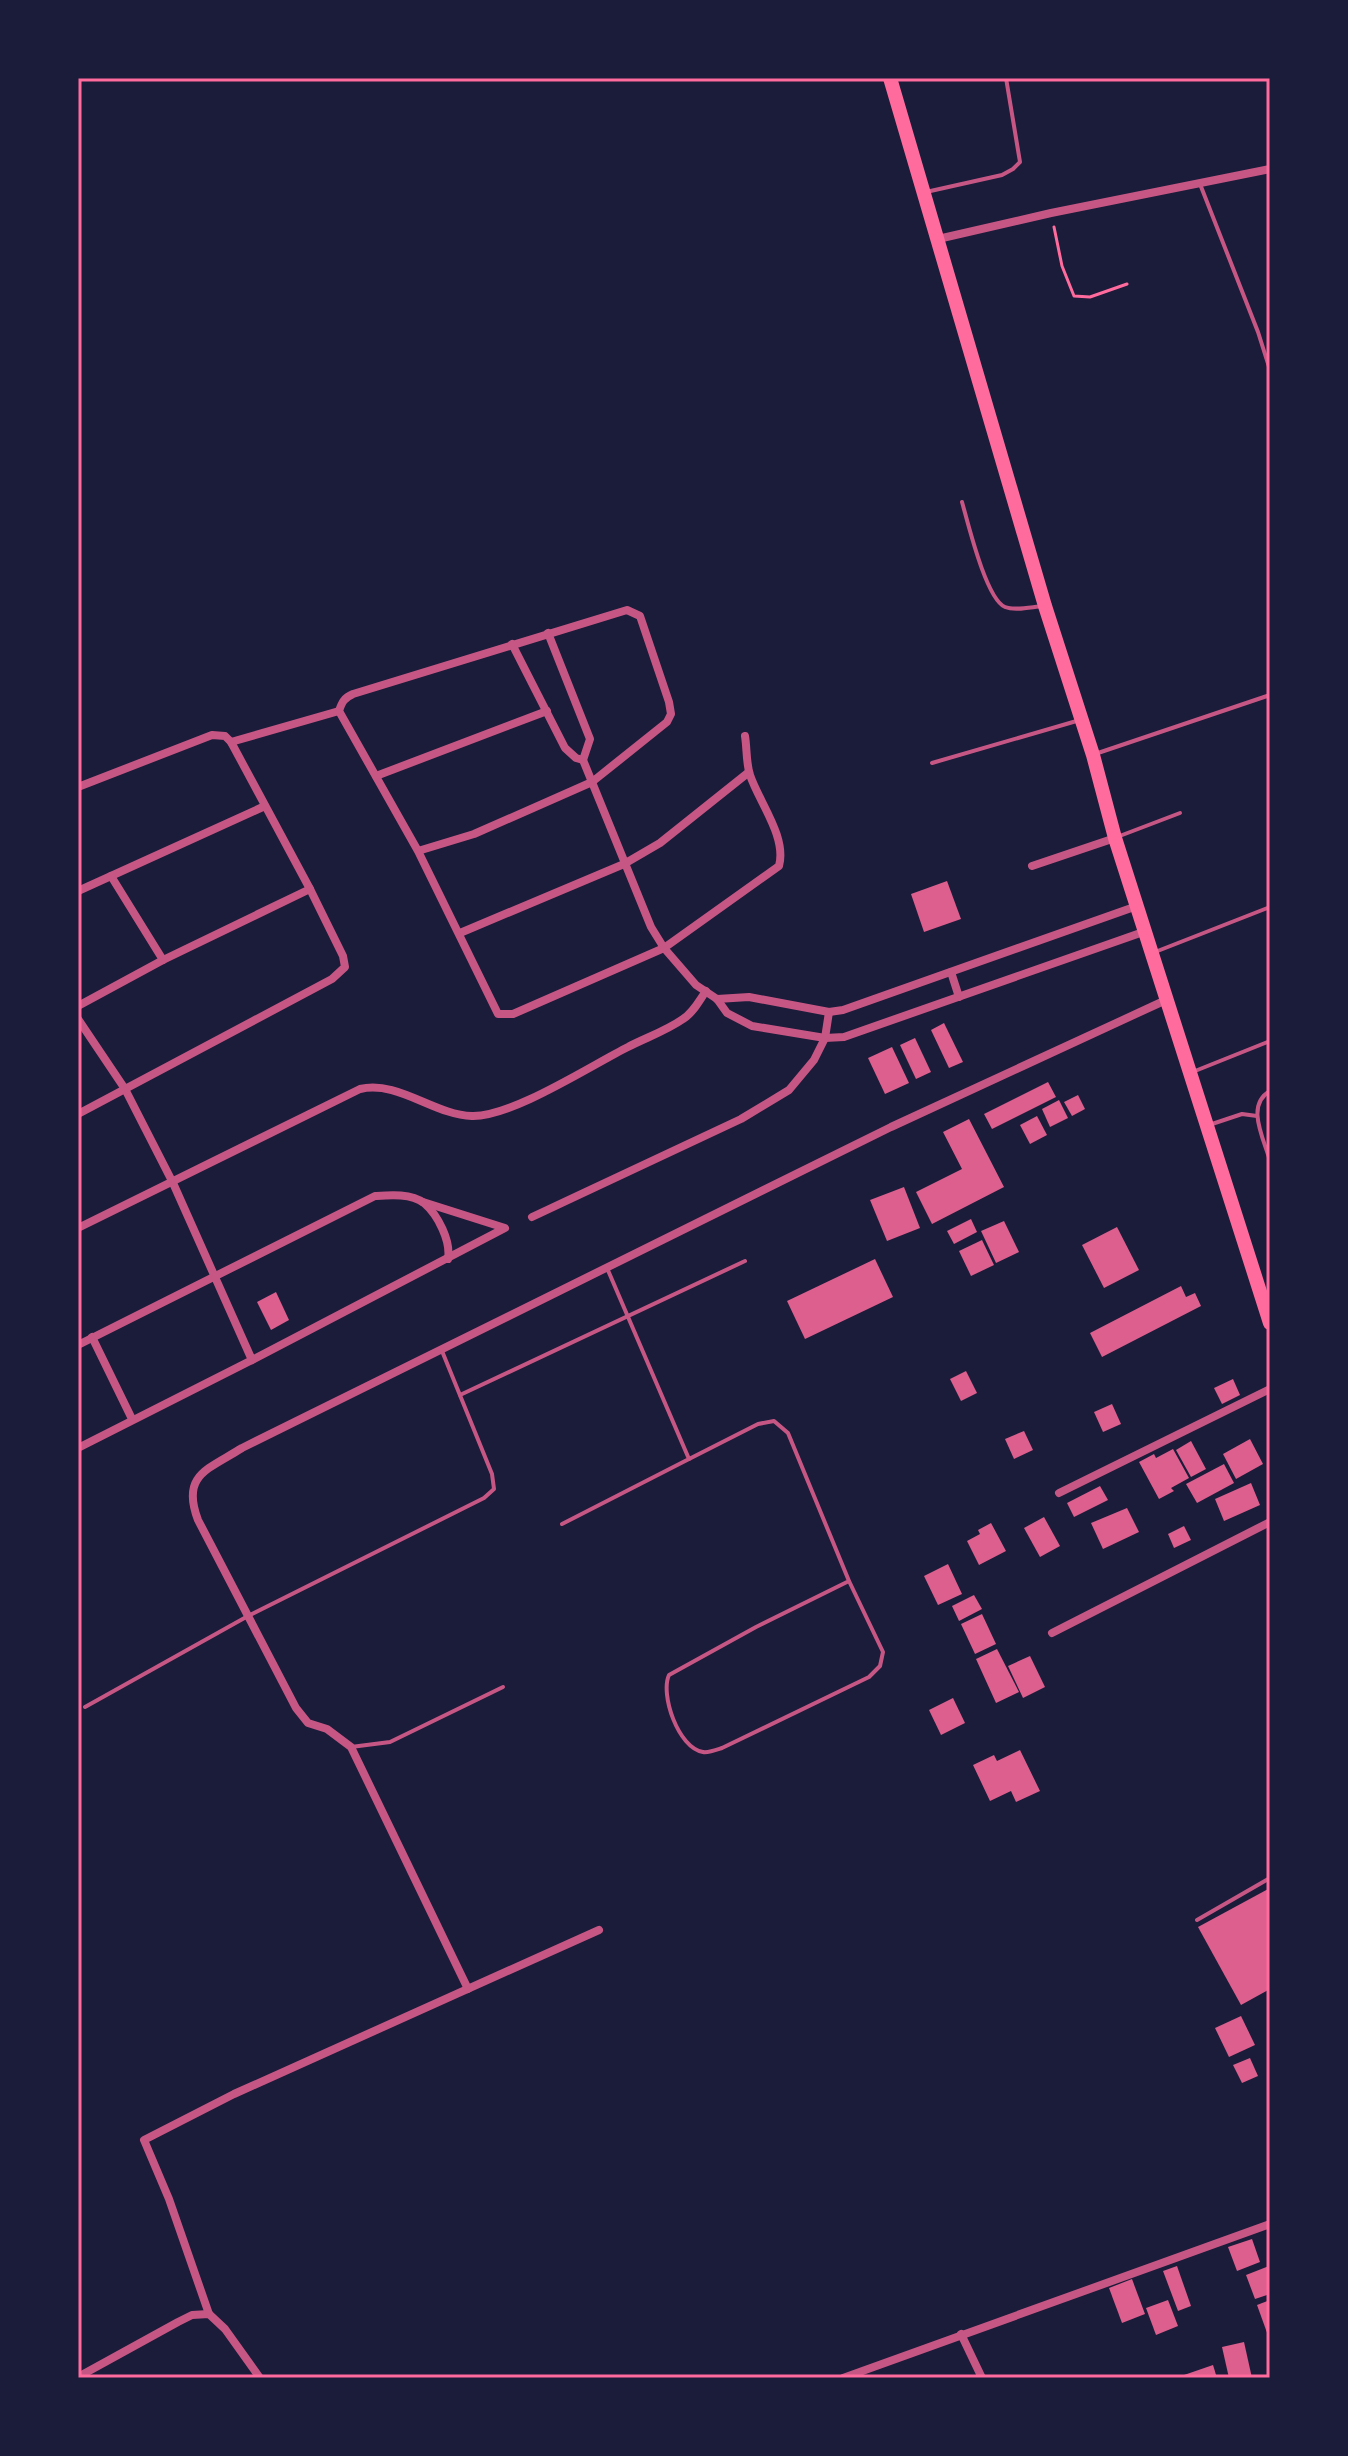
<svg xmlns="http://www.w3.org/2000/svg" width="1348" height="2456" font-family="Manrope,sans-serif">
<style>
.building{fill:#dd5f8e}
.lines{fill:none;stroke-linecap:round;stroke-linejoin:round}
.path{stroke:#ff6b9d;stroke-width:3}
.service{stroke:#c65784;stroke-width:4}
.minor{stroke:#c65784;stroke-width:8}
.trunk{stroke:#ff6b9d;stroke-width:14}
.neatline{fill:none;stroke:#ff6b9d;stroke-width:3}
</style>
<rect width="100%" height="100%" fill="#1b1b3a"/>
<g class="building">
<polygon points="947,881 961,919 924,932 911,894"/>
<polygon points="944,1023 963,1062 949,1068 931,1030"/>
<polygon points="915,1038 931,1072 916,1079 900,1045"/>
<polygon points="892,1047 909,1083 885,1094 868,1058"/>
<polygon points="1048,1082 1056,1097 992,1129 984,1114"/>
<polygon points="1078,1095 1085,1109 1072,1116 1064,1102"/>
<polygon points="1059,1100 1068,1118 1050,1127 1042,1109"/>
<polygon points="1037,1116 1047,1135 1030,1144 1020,1125"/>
<polygon points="969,1119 1004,1187 932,1224 916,1192 962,1169 943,1132"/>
<polygon points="904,1187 920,1228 887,1241 870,1200"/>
<polygon points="971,1219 977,1232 954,1244 947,1231"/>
<polygon points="1004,1221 1019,1252 996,1263 981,1231"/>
<polygon points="1117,1227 1139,1270 1104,1288 1082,1245"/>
<polygon points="982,1240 994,1265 971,1276 959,1251"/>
<polygon points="875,1259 893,1297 805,1339 787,1301"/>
<polygon points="1181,1286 1186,1297 1195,1293 1201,1306 1102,1357 1090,1333"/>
<polygon points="276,1292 289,1320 271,1330 257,1302"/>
<polygon points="966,1371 977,1393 961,1401 950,1379"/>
<polygon points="1233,1379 1240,1395 1222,1404 1214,1388"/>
<polygon points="1112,1404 1121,1424 1103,1432 1094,1412"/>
<polygon points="1024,1431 1033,1450 1014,1459 1005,1439"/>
<polygon points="1250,1439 1263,1464 1236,1479 1223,1454"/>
<polygon points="1191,1441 1206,1469 1191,1477 1176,1450"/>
<polygon points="1173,1449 1189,1478 1171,1488 1174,1491 1159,1499 1139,1462 1154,1454 1156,1458"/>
<polygon points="1224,1464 1234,1483 1197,1503 1186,1484"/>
<polygon points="1251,1483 1260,1505 1224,1521 1215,1499"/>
<polygon points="1100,1486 1108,1500 1074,1517 1067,1503"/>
<polygon points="1127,1508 1139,1532 1103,1549 1091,1523"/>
<polygon points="1044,1517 1060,1546 1040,1557 1024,1528"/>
<polygon points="991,1523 1006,1551 979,1565 967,1541 980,1534 978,1530"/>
<polygon points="1184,1526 1191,1540 1174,1548 1168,1534"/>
<polygon points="948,1564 962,1594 938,1605 924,1576"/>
<polygon points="974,1595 982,1609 959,1621 952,1606"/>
<polygon points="982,1614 996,1644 975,1654 961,1624"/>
<polygon points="997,1649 1019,1692 996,1703 976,1659"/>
<polygon points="1030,1656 1045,1687 1023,1698 1008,1666"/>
<polygon points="953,1698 965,1723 941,1735 929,1710"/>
<polygon points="1020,1750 1040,1791 1016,1802 1011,1791 990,1801 973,1765 994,1755 997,1761"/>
<polygon points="1270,1888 1270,1989 1241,2005 1198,1927"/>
<polygon points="1241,2016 1255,2045 1229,2057 1215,2028"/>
<polygon points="1250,2058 1258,2076 1242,2083 1233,2065"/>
<polygon points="1252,2239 1260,2262 1237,2271 1228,2247"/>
<polygon points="1177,2266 1191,2306 1178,2311 1163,2271"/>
<polygon points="1269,2266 1270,2294 1255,2299 1246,2275"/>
<polygon points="1132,2279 1145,2314 1122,2323 1109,2288"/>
<polygon points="1168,2300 1178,2326 1156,2335 1146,2308"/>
<polygon points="1270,2300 1270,2341 1257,2305"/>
<polygon points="1244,2342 1252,2378 1229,2378 1222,2347"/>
<polygon points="1213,2365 1217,2378 1185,2378 1184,2375"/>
</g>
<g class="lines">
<polyline class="path" points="1054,227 1062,266 1074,296 1090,297 1127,284"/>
<g class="service">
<polyline points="1200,184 1258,332 1270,370"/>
<polyline points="926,192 1002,175 1013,169 1020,162 1006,78"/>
<path d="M962 502C968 523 986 599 1005 607 1015 611 1031 607 1043 606"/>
<polyline points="1095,754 1270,695"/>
<polyline points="932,763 1080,720"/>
<polyline points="1117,837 1180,813"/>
<polyline points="1155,952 1270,907"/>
<polyline points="1195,1071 1270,1041"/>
<path d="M1270 1091C1245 1105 1264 1139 1270 1161"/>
<polyline points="1209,1125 1242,1114 1257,1116"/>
<polyline points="460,1395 745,1261"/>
<path d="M689 1459 758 1424 774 1421 788 1433 849 1581 883 1652 880 1666 869 1677 722 1748C716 1750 708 1753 703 1752 678 1748 660 1694 669 1675L756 1627 849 1581"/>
<polyline points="562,1524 689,1459 607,1268"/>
<polyline points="85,1707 248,1616 484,1498 494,1489 492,1474 442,1351"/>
<polyline points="351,1747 390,1742 503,1687"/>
<polyline points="1197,1920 1270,1878"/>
</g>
<g class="minor">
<polyline points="938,239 1051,213 1270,169"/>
<polyline points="548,633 590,739 583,760"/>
<polyline points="512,644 565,748 576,758 583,760 651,927 664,948 696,985 717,999 727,1013 752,1026 825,1038 844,1037 1146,931"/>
<polyline points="231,742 339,711"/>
<polyline points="376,776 547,711"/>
<polyline points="78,787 212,735 225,736 231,742 310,889 343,956 345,967 332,979 78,1114"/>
<path d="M418 851 474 834 592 782 667 722 671 714 669 702 640 616 627 610 353 694C344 698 342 702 339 711L418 851 498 1014H513L664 948 779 866C787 837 759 802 750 775 746 763 747 748 745 736"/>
<polyline points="1032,866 1115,838"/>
<polyline points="111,876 163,960"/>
<polyline points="78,891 265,806"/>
<polyline points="460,933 624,864 660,843 749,772"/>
<polyline points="951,972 959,997"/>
<polyline points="717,999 749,997 829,1012 843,1010 1137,906"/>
<polyline points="78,1006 163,960 310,889"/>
<polyline points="78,1019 125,1089 173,1183 252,1360 505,1228 423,1202"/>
<polyline points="532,1217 741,1119 789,1090 814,1060 825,1038 829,1012"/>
<path d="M78 1228 360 1089C398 1080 434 1115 472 1116 512 1117 590 1066 628 1047 645 1038 666 1031 683 1019 693 1013 699 1001 706 991"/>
<polyline points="92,1337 132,1419"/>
<path d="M78 1345 375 1196C389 1195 411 1193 424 1203 438 1215 451 1241 448 1259"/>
<polyline points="78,1448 252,1360"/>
<polyline points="1059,1493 1270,1389"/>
<polyline points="1052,1633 1270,1522"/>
<path d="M468 1989 351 1747 327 1729 308 1723 296 1708 198 1520C181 1475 207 1470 242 1448L891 1127 1166 1000"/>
<polyline points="209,2314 169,2199 144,2140 234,2094 599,1930"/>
<polyline points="961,2334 982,2378"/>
<polyline points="78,2377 178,2322 192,2315 209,2314 225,2329 260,2378"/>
<polyline points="843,2378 1270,2224"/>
</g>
<polyline class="trunk" points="890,78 1045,606 1093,755 1115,838 1270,1323"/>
</g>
<rect width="1348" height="2456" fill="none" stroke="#1b1b3a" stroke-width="160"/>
<rect x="80" y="80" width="1188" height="2296" class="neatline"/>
</svg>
